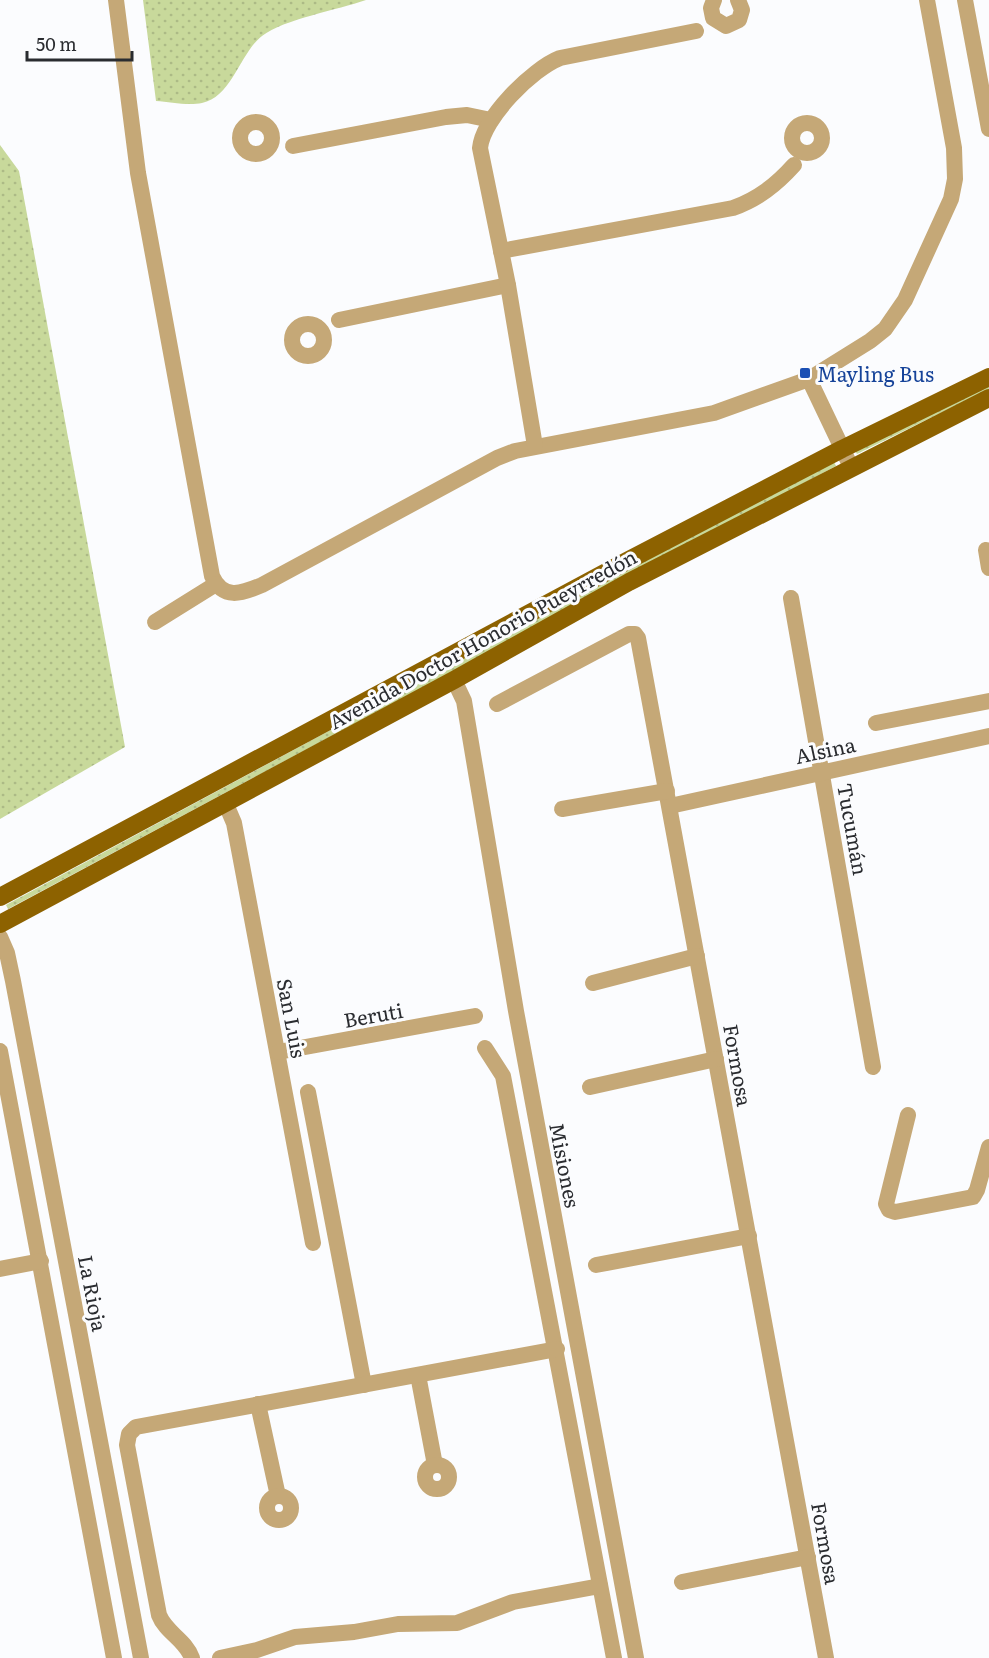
<svg xmlns="http://www.w3.org/2000/svg" width="989" height="1658" font-family="Literata,serif">
<style>
.grass{fill:url(#grass-dots)}
.lines{fill:none;stroke-linecap:round;stroke-linejoin:round}
.minor{stroke:#c5a877;stroke-width:16}
.major{stroke:#8d6200;stroke-width:18}
.transit-dot{fill:#1a4fb4;stroke:#fbfcfe;stroke-width:2}
.labels{text-anchor:middle;dominant-baseline:central;stroke-width:6;stroke-linejoin:round;paint-order:stroke}
.transit-label{font-size:20px;fill:#164399;stroke:#fbfcfe;text-anchor:start}
.street-label{font-size:20px;fill:#2a2c30;stroke:#fbfcfe}
</style>
<defs>
<pattern id="grass-dots" width="8" height="8" patternUnits="userSpaceOnUse" patternTransform="scale(1.5)"><rect width="8" height="8" fill="#c8d99b"/><path d="M2 2h.1M6 6h.1" fill="none" stroke="#acba86" stroke-width="1.8" stroke-linecap="round"/></pattern>
</defs>
<rect width="100%" height="100%" fill="#fbfcfe"/>
<g class="grass">
<path d="M143 0H366C338 10 284 19 262 36 240 53 232 97 202 103 188 106 170 102 156 101Z"/>
<polygon points="0,145 19,171 125,747 0,819"/>
<polygon points="989,385 989,389 857,454 855,451"/>
<polygon points="834,462 836,466 8,909 6,905 622,573"/>
</g>
<g class="lines">
<g class="minor">
<path d="M116 0 138 173 212 576C223 600 241 594 262 585L497 458 515 451 714 413 809 379 851 467"/>
<polyline points="714,0 711,8 713,18 726,26 739,20 742,10 738,0"/>
<polyline points="965,0 989,129"/>
<circle cx="256" cy="138" r="16"/>
<circle cx="807" cy="138" r="15"/>
<polyline points="293,146 446,117 467,115 491,120"/>
<path d="M501 251 733 208C758 199 776 185 794 165"/>
<polyline points="339,320 508,285"/>
<circle cx="308" cy="340" r="16"/>
<polyline points="809,379 870,341 885,329 905,300 951,199 955,179 954,148 927,0"/>
<path d="M535 446 508 285 480 148C483 118 532 69 560 58L696 31"/>
<polyline points="986,550 989,568"/>
<polyline points="791,598 873,1067"/>
<polyline points="155,622 216,584"/>
<polyline points="454,680 464,701 516,1011 636,1658"/>
<polyline points="497,704 629,634 635,634 638,638 826,1658"/>
<polyline points="876,723 989,701"/>
<polyline points="225,802 234,823 313,1243"/>
<polyline points="670,806 989,736"/>
<polyline points="562,809 667,791"/>
<polyline points="0,937 7,953 13,981 141,1658"/>
<polyline points="593,983 697,956"/>
<polyline points="485,1048 503,1076 614,1658"/>
<polyline points="0,1051 114,1658"/>
<polyline points="278,1052 475,1016"/>
<polyline points="590,1087 716,1059"/>
<polyline points="308,1092 364,1385"/>
<polyline points="908,1115 886,1204 889,1210 895,1212 973,1197 977,1190 989,1147"/>
<polyline points="596,1265 749,1236"/>
<polyline points="0,1269 41,1261"/>
<polyline points="418,1375 435,1465"/>
<polyline points="258,1404 278,1496"/>
<circle cx="437" cy="1477" r="12"/>
<circle cx="279" cy="1508" r="12"/>
<polyline points="682,1582 808,1557"/>
<path d="M192 1658C185 1639 166 1633 159 1615L127 1445 129 1434 136 1427 557 1349"/>
<polyline points="220,1658 257,1650 295,1637 354,1632 398,1624 457,1623 513,1602 600,1586"/>
</g>
<g class="major">
<polyline points="0,897 627,561 842,449 989,377"/>
<polyline points="0,924 454,680 629,582 989,398"/>
</g>
</g>
<rect class="transit-dot" x="799" y="367" width="12" height="12" rx="3"/>
<g class="labels">
<g class="transit-label">
<text x="817" y="373">Mayling Bus</text>
</g>
<g class="street-label">
<text transform="translate(482 638) rotate(-29)">Avenida Doctor Honorio Pueyrredón</text>
<text transform="translate(825 749) rotate(-12)">Alsina</text>
<text transform="translate(854 829) rotate(80)">Tucumán</text>
<text transform="translate(373 1014) rotate(-10)">Beruti</text>
<text transform="translate(293 1018) rotate(79)">San Luis</text>
<text transform="translate(739 1065) rotate(80)">Formosa</text>
<text transform="translate(566 1165) rotate(79)">Misiones</text>
<text transform="translate(94 1293) rotate(79)">La Rioja</text>
<text transform="translate(827 1543) rotate(80)">Formosa</text>
</g>
</g>
<path d="M27 51v9h105v-9" fill="none" stroke="#2a2c30" stroke-width="3"/>
<text x="36" y="51" font-size="18" fill="#2a2c30" stroke="#fbfcfe" stroke-width="4.5" paint-order="stroke">50 m</text>
</svg>
